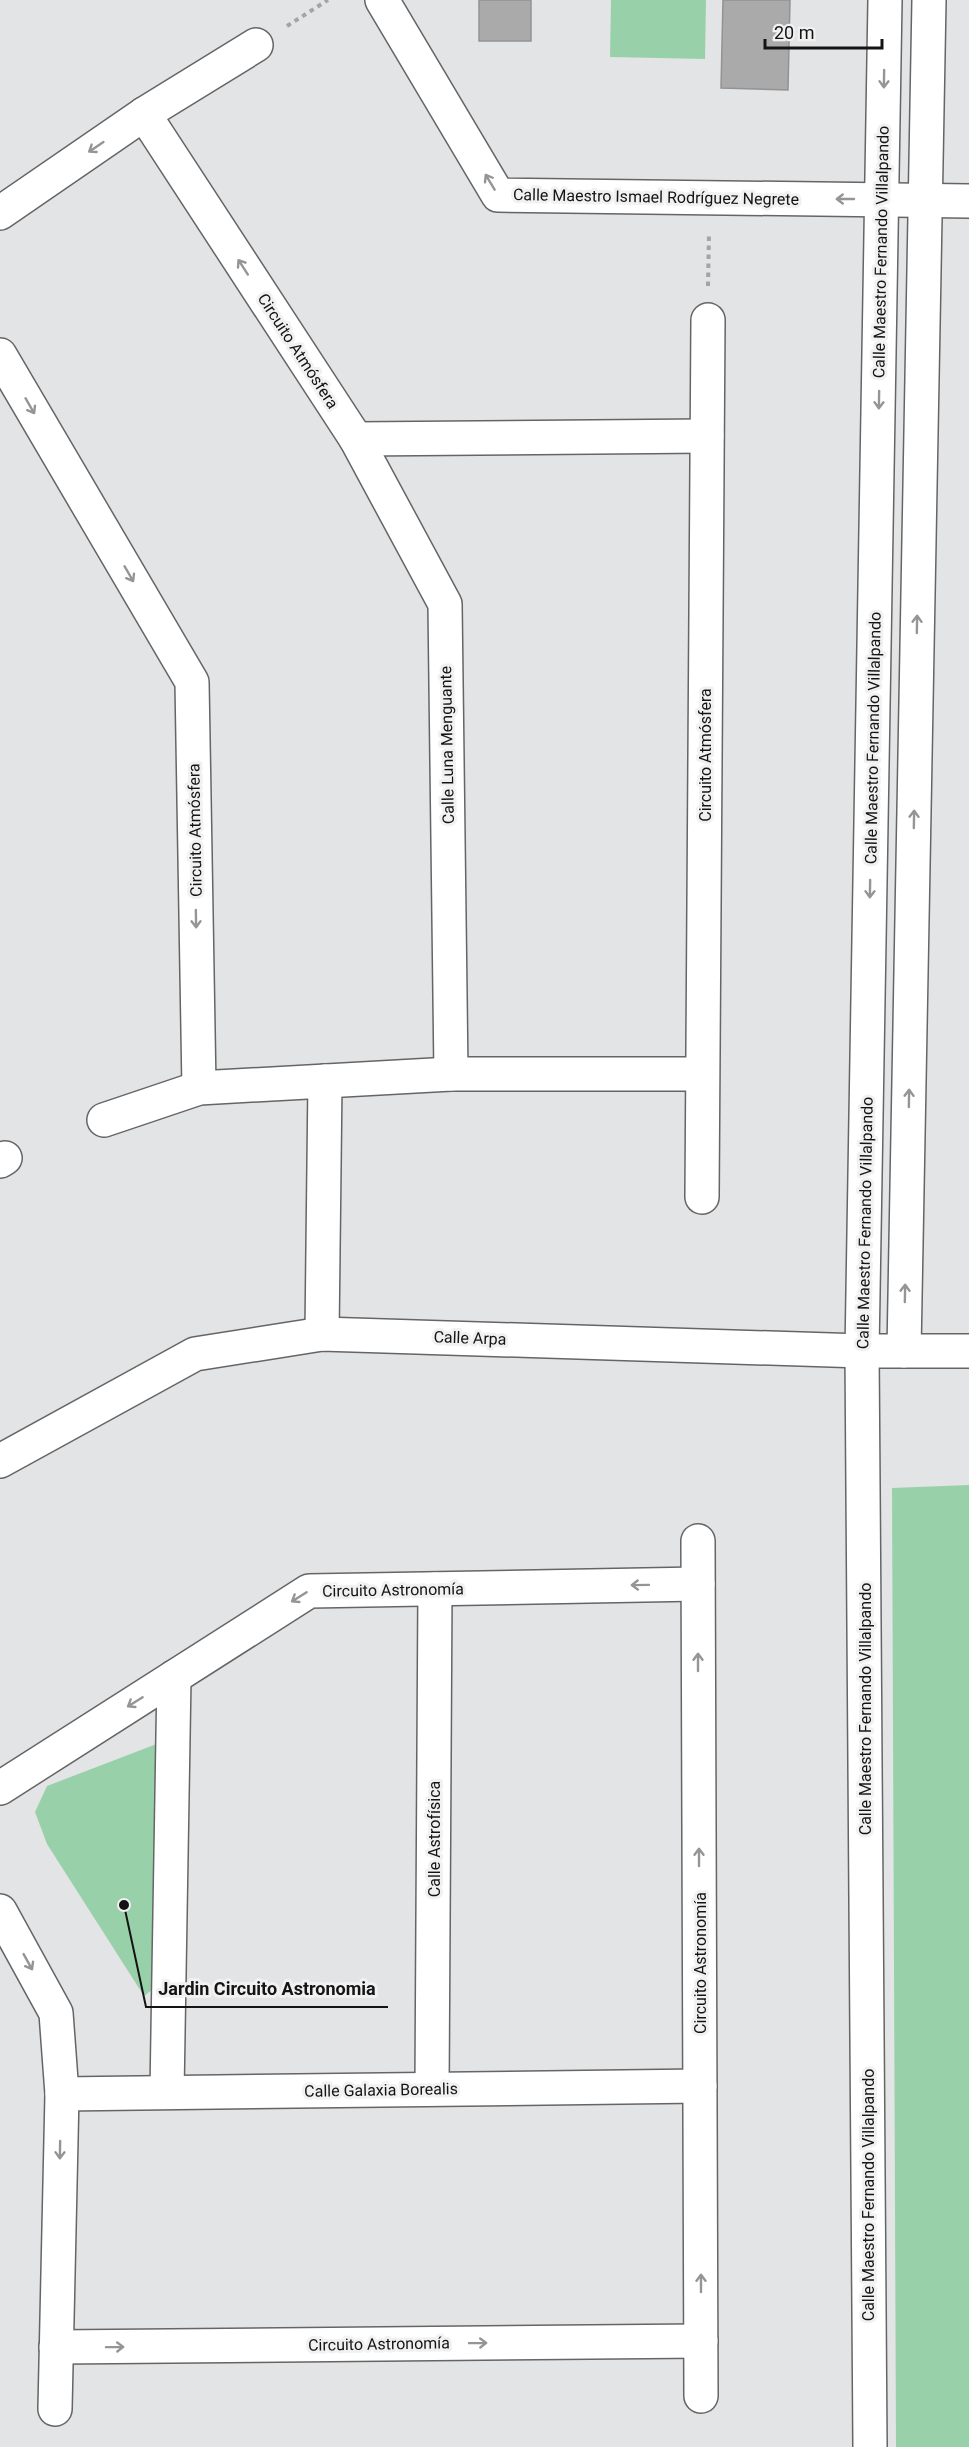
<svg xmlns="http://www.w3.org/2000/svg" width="969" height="2447" font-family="Roboto,sans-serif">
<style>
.green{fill:#98d1a9}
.building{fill:#aaaaab;stroke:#939394;stroke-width:1.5}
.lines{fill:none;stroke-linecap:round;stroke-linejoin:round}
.minor-casing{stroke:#656566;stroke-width:36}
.path{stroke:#a3a4a5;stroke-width:4;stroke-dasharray:4.5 4.5;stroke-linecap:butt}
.minor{stroke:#fff;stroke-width:33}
.oneway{stroke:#959596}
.labels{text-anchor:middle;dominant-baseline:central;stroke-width:6;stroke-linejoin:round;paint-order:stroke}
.street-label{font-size:16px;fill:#141415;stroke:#f1f1f2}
.leader{fill:none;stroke:#141415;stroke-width:2}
.callout-dot{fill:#141415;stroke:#f1f1f2;stroke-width:2}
.callout-label{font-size:18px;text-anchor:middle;font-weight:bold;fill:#141415;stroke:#f1f1f2;stroke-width:6;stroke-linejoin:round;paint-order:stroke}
</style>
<rect width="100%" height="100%" fill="#e3e4e5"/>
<g class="green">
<polygon points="611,0 706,0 705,59 610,57"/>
<polygon points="969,1485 969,2447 896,2447 892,1488"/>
<polygon points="167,1740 161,1983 144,1996 47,1844 35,1812 47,1786"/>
</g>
<g class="building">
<rect x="479" y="0" width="52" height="41"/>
<polygon points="723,0 790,0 788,90 721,88"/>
</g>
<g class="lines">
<defs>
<g id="minor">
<polyline points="382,0 498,195 969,201"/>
<polyline points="144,114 356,439 445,604 451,1074"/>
<polyline points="0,213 144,114 256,45"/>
<polyline points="0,355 192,682 199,1088"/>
<polyline points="356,439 707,436"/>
<polyline points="104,1120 199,1088 451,1074 702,1074"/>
<polyline points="0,1161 5,1158"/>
<polyline points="702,1197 708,320"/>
<polyline points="322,1334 325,1081"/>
<polyline points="904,1351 929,0"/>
<polyline points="0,1461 195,1354 322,1334 862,1351 969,1351"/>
<polyline points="698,1541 701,2396"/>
<polyline points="0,1788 309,1591 698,1584"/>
<polyline points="0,1911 56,2013 62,2094 55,2409"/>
<polyline points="432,2089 435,1589"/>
<polyline points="167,2092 174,1677"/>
<polyline points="62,2094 700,2086"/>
<polyline points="56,2347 701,2341"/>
<polyline points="870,2447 862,1351 885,0"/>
</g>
</defs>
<use href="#minor" class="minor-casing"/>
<g class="path">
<polyline points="287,26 328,0"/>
<polyline points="708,286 709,233"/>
</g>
<use href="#minor" class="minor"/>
</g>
<defs><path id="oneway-shaft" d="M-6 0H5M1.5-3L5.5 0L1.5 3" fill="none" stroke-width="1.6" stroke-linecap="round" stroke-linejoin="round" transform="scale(1.5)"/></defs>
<g class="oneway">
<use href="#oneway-shaft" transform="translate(884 79) rotate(91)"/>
<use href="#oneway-shaft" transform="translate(96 147) rotate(146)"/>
<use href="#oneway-shaft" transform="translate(490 182) rotate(-121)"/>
<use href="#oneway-shaft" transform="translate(845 199) rotate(180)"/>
<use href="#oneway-shaft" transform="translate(243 267) rotate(-123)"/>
<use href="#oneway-shaft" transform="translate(879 400) rotate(91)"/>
<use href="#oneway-shaft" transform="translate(30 406) rotate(60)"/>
<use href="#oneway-shaft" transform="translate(129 574) rotate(60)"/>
<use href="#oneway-shaft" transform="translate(917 624) rotate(-89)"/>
<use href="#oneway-shaft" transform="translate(914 819) rotate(-89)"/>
<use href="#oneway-shaft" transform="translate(870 889) rotate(91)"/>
<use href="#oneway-shaft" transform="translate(196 919) rotate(89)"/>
<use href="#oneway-shaft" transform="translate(909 1098) rotate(-89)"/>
<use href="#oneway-shaft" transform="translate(905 1293) rotate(-89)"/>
<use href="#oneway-shaft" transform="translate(640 1585) rotate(179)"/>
<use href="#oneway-shaft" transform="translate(299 1597) rotate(148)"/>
<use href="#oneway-shaft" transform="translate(698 1662) rotate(-90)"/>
<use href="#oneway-shaft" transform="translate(135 1702) rotate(148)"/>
<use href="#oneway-shaft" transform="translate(699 1857) rotate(-90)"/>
<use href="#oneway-shaft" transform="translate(28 1962) rotate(61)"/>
<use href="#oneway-shaft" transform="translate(60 2150) rotate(91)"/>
<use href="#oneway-shaft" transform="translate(701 2283) rotate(-90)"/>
<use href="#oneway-shaft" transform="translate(478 2343) rotate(-1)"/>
<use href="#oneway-shaft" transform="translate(115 2347) rotate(-1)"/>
</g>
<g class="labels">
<g class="street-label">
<text transform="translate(656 197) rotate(1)">Calle Maestro Ismael Rodríguez Negrete</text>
<text transform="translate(881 252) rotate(-89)">Calle Maestro Fernando Villalpando</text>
<text transform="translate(298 351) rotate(57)">Circuito Atmósfera</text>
<text transform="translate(873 738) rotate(-89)">Calle Maestro Fernando Villalpando</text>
<text transform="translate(447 745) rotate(-91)">Calle Luna Menguante</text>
<text transform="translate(705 755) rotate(-90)">Circuito Atmósfera</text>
<text transform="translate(195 830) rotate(-91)">Circuito Atmósfera</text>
<text transform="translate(865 1223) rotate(-89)">Calle Maestro Fernando Villalpando</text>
<text transform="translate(470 1338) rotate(2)">Calle Arpa</text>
<text transform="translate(393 1590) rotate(-1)">Circuito Astronomía</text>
<text transform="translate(865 1709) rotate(-90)">Calle Maestro Fernando Villalpando</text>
<text transform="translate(434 1839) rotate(-90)">Calle Astrofísica</text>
<text transform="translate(700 1963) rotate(-90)">Circuito Astronomía</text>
<text transform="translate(381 2090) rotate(-1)">Calle Galaxia Borealis</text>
<text transform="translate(868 2195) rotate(-90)">Calle Maestro Fernando Villalpando</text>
<text transform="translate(379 2344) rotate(-1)">Circuito Astronomía</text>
</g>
</g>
<path class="leader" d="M124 1905L146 2007H388"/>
<circle class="callout-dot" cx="124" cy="1905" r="6"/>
<g class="callout-label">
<text x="267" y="1995">Jardin Circuito Astronomia</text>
</g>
<path d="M765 39v9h117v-9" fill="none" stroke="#141415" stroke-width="3"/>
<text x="774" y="39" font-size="18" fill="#141415" stroke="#f1f1f2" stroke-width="4.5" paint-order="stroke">20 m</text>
</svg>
